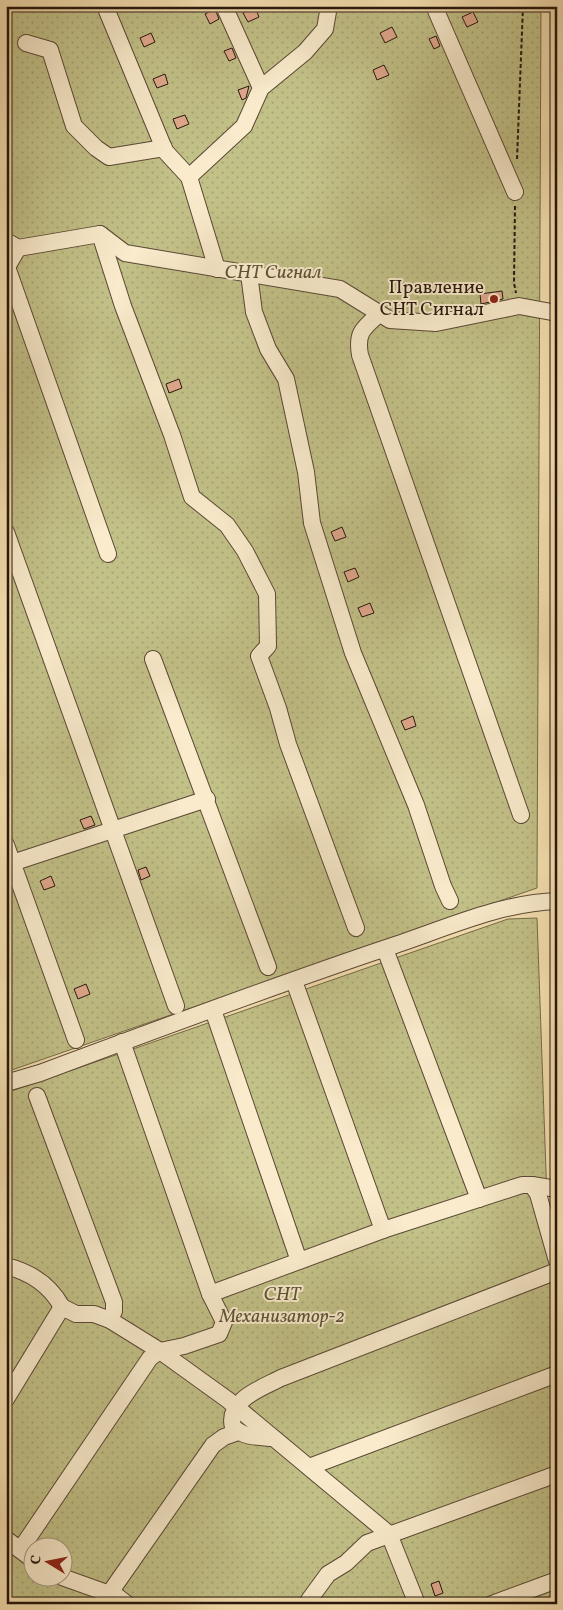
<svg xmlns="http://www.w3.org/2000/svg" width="563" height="1610" font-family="Vollkorn,serif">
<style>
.garden{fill:url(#garden-dots);stroke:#746c4a;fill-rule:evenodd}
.building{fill:#e0a88d;stroke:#26160d}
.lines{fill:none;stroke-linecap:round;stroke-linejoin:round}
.minor-casing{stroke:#5a4836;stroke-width:18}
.path{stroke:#26160d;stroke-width:2;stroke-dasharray:4 2.5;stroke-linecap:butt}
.minor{stroke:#f9ebcc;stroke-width:16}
.poi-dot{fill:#8f2418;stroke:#f9ebcc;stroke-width:2}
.labels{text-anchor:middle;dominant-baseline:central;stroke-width:4;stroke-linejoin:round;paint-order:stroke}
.park-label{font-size:19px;font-style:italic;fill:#5d5238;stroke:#f9ebcc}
.poi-label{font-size:19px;fill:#26160d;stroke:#f9ebcc;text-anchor:end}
</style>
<defs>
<pattern id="garden-dots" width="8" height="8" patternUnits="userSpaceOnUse" patternTransform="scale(1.25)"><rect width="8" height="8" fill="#c2c188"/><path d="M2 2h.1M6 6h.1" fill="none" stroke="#a7a574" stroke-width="1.8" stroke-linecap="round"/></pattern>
</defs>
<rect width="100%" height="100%" fill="#f6e0b1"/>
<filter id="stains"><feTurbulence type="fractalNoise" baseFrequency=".004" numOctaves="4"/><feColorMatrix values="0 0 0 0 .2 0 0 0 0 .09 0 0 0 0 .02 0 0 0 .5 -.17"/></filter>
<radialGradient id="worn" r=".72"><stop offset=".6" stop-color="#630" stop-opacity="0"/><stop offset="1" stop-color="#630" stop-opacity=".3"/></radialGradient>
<g class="garden">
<polygon points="6,6 541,6 537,888 6,1072"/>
<path d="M537 918 547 1200 557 1227V1604H6V1093L508 919ZM32 1548H62V1578H32Z"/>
</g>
<g class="building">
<polygon points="255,7 259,17 248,22 243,13"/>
<polygon points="215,9 219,19 210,24 205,14"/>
<polygon points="473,12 478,22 467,27 462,17"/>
<polygon points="392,27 397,37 385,43 380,33"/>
<polygon points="151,33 155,42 144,47 140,38"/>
<polygon points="436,36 440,46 434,49 429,39"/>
<polygon points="232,48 236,58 229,61 224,51"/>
<polygon points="384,65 389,75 377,80 373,70"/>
<polygon points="165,74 168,84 157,88 153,79"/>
<polygon points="249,86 246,98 242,100 238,90"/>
<polygon points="185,115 189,124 177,129 173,119"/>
<polygon points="502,291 503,299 481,304 480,294"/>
<polygon points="179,379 182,388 169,393 166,384"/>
<polygon points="342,527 346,537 335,541 331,532"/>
<polygon points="355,568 359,577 348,582 344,572"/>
<polygon points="370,603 374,613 362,617 358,608"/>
<polygon points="413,716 416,726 405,730 401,721"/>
<polygon points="91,816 95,825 84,829 80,820"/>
<polygon points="146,867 150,876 141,880 138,870"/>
<polygon points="51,876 55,886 44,890 40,881"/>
<polygon points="86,984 90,994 78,999 74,989"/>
<polygon points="439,1581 443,1593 435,1596 431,1584"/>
</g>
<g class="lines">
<defs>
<g id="minor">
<polyline points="105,6 165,151 189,177"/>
<polyline points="434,6 515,192"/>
<polyline points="26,43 50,50 74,126 96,148 109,157 164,148"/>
<polyline points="261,88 305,52 325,29 329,6"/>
<polyline points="100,234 123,306 172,435 192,497 227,525 245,551 267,594 268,646 259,656 278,708 288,744 356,928"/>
<polyline points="6,241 18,248 100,234 125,253 340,289 390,320 436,323 519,306 557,313"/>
<polyline points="18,248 7,267 108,554"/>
<polyline points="217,269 189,177 244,126 261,88 224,6"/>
<polyline points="249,274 254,312 268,349 286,379 306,472 312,523 353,653 416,805 443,886 450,901"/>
<path d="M379 314C363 328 356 333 360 355L521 815"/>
<polyline points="6,532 176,1006"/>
<polyline points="153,659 268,967"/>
<polyline points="6,845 76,1040"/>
<polyline points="6,865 207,799"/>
<polyline points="385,949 479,1199"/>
<polyline points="294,981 383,1230"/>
<polyline points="213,1010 299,1261"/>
<polyline points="122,1042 210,1294"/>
<path d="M6 1083 40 1073C155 1030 270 987 386 948 442 930 498 903 557 901"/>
<polyline points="37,1096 114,1302 114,1311 110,1320"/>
<polyline points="532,1185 557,1189"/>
<path d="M6 1266C30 1272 50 1285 62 1307"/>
<polyline points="6,1399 62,1307 76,1314 94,1314 110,1320 160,1351 228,1400 389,1534 417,1604"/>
<path d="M273 1438C259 1437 244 1438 233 1427 226 1400 262 1388 281 1378L557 1271"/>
<polyline points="309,1467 557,1374"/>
<polyline points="6,1539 32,1559"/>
<polyline points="20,1550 150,1358 160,1351 184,1346 219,1334 224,1322 210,1294 383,1230 522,1185 532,1185 538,1194 557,1261"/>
<polyline points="62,1577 118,1597 127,1604"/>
<polyline points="109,1594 213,1445 224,1437 238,1432"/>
<polyline points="309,1604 309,1600 328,1574 346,1563 367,1543 557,1474"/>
<polyline points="492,1604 557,1580"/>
</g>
</defs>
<use href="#minor" class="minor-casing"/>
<g class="path">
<polyline points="517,159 523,6"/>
<polyline points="515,206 514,283 516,293"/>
</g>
<use href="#minor" class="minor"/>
</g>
<circle class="poi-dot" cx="494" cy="299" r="5"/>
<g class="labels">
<g class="park-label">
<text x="273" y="273">СНТ Сигнал</text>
<text x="282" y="1295">СНТ<tspan x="282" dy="22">Механизатор-2</tspan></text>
</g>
<g class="poi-label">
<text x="484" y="288">Правление<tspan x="484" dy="22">СНТ Сигнал</tspan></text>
</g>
</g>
<rect width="563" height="1610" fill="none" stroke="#f6e0b1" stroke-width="25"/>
<rect x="8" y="8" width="548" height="1595" fill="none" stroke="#26160d" stroke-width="2.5"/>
<rect x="12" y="12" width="538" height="1585" fill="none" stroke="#26160d"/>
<g transform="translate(48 1562) rotate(280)"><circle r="24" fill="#f9ebcc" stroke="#a59680"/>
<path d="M0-4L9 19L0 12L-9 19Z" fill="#8f2418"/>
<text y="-8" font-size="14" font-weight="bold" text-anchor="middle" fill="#26160d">С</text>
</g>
<rect width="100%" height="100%" filter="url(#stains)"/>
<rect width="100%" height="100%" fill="url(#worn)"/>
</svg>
